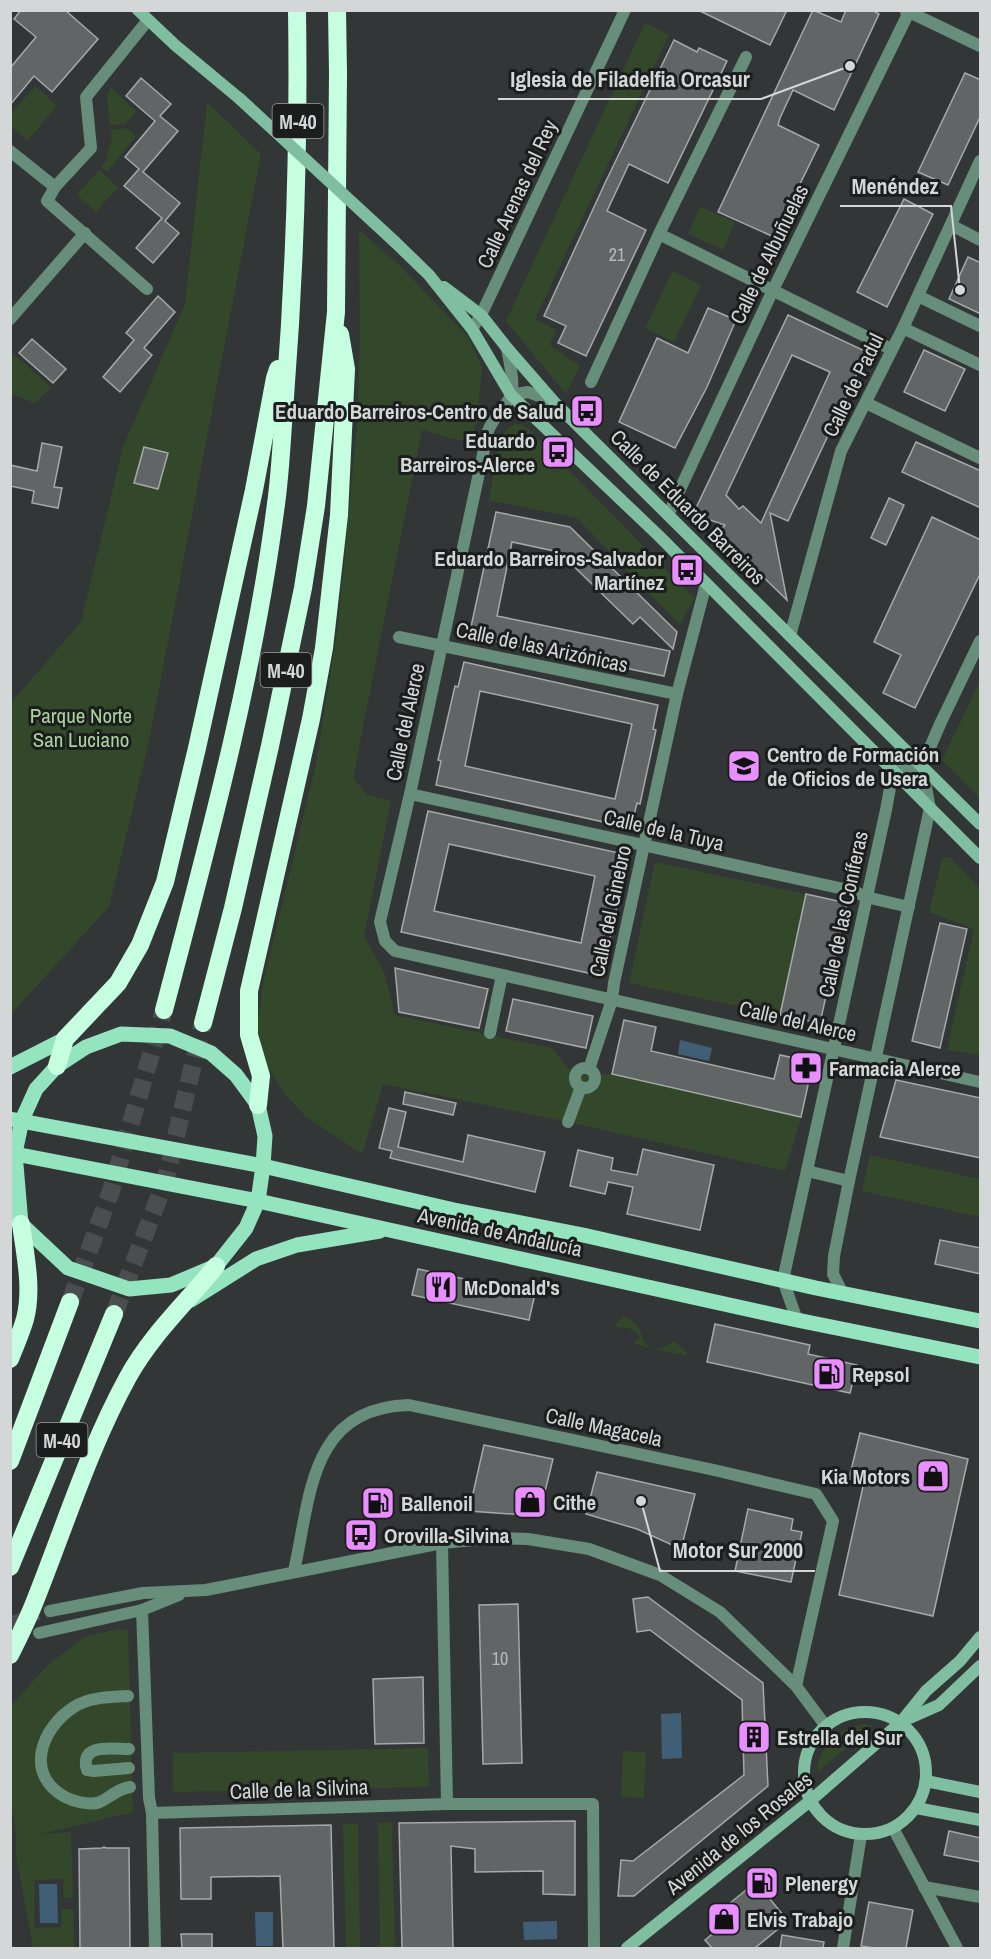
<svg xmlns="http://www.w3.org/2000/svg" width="991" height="1959" font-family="'Archivo Narrow',sans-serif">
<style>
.green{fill:#33472b}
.water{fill:#405f76}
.building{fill:#616566;stroke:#a4a9aa;stroke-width:1.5;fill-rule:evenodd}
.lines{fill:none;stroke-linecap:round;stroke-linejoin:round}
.street-tunnel{stroke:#4b4e4e;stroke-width:12;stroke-dasharray:12 6;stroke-linecap:butt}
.highway-tunnel{stroke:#4b4e4e;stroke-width:18;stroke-dasharray:18 9;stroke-linecap:butt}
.street{stroke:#678d7b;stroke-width:12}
.secondary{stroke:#80bea1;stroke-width:12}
.primary{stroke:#93e4bf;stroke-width:15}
.highway{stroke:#c6fee2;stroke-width:18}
.secondary-bridge{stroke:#80bea1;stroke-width:12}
.labels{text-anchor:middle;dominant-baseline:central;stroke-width:6;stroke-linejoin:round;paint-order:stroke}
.number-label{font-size:18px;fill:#b7babb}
.shield{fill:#1c1d1d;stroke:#9d9f9f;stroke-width:1.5}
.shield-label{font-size:20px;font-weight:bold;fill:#d4d7d7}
.street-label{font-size:21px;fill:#d4d7d7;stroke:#1c1d1d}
.poi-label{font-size:21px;font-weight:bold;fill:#d4d7d7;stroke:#1c1d1d;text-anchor:start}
.park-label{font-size:21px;fill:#acd39f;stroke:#1c1d1d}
.leader{fill:none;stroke:#d4d7d7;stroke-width:2}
.callout-dot{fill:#d4d7d7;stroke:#1c1d1d;stroke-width:2}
.callout-label{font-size:22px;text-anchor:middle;font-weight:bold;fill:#d4d7d7;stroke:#1c1d1d;stroke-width:6;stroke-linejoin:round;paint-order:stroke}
</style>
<rect width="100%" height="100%" fill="#333636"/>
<g class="green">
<polygon points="645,23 669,35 535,319 556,330 550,345 580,366 566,394 506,321"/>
<polygon points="35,86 57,106 27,141 11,126 11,114"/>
<polygon points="111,88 136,111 125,124 110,125 107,95"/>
<polygon points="207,102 261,154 149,741 109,907 11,1014 11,703 81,622 123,447 185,304"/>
<polygon points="126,128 136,136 107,172 101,166 106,161 109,145 112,144 110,130"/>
<polygon points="99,170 118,187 96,212 77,195"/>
<polygon points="700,207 735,222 723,250 688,234"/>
<polygon points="359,230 400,266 468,337 482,367 477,422 469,443 422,430 353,778 367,795 391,801 364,936 384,972 395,1015 552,1048 574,1076 612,1074 801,1117 785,1171 568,1122 383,1084 362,1154 305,1116 285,1094 267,1066 257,1025 264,979 316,764 338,626 357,425 360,344"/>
<polygon points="673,271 701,285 674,342 645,328"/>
<polygon points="11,352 51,387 35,403 11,394"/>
<polygon points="515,424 523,425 532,432 694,598 680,625 577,518 489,500 500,438 508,428"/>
<polygon points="980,681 980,799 942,760"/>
<polygon points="943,857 951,858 980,889 980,1055 947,1050 974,929 929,912"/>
<polygon points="655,862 806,894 780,1015 629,983"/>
<polygon points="870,1155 980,1179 980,1217 862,1191"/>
<path d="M624 1316C629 1320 636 1323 639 1328 641 1332 642 1338 644 1342 652 1353 666 1348 674 1341L687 1353V1356L634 1344 640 1337 632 1329 614 1326Z"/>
<polygon points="118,1629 128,1630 133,1812 37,1835 71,1832 73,1898 64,1898 63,1879 35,1880 34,1928 61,1927 62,1909 73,1909 74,1948 33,1948 16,1854 16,1836 11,1796 10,1707 48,1665 86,1636"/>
<path d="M865 1724 873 1726 817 1772C818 1746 841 1727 865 1724Z"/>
<polygon points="428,1748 429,1787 173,1792 173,1753"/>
<polygon points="623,1751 646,1752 644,1798 621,1797"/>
<polygon points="392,1822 395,1948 380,1948 378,1823"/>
<polygon points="343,1824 358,1824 360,1948 346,1948"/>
</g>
<g class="water">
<polygon points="680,1040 712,1048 709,1061 678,1054"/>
<polygon points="681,1713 682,1758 662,1759 661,1714"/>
<polygon points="39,1884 57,1884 58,1923 40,1923"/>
<polygon points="255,1912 273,1912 273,1946 256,1946"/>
<polygon points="557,1921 557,1939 524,1940 523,1922"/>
</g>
<g class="building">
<polygon points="21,10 65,10 98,39 52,92 34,76 10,105 10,68 36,37 14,19"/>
<polygon points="698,10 787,10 770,45"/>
<polygon points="813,10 841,22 846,10 872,10 879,14 834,110 793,90 780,118 778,125 819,145 774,237 718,212"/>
<polygon points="674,40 697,52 699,48 727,61 668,183 629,164 607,211 646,230 586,356 558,343 566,326 544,316 605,183"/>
<polygon points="965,73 981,80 981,115 948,185 918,172"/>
<polygon points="141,78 171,104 160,116 178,131 143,172 180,203 165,221 179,233 153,263 136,248 162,218 124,186 139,169 125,157 155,121 126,96"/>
<polygon points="904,199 933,214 887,307 857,292"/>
<polygon points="968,257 981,263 981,314 949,299"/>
<polygon points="158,296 175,312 144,348 152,355 120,392 103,377 134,340 126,333"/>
<polygon points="708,308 736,320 707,387 675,448 619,422 657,338 688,353"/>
<path d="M788 315 867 352 788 521 770 513 787 600 718 533 725 525 701 517 695 510ZM792 355 830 372 761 523 743 506 739 509 726 495Z"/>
<polygon points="32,339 66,369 53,383 19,353"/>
<polygon points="924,350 965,369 945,411 904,392"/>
<polygon points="916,442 981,471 981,508 902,472"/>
<polygon points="42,443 62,447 54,487 62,488 58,508 32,503 34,491 10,486 10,465 37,471"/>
<polygon points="144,447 168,453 158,489 134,483"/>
<polygon points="889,498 904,505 886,545 871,538"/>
<polygon points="496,512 570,527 677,632 673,649 640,617 633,624 559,552 512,542 497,616 670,651 664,676 469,636"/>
<polygon points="932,517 981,540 981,572 915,708 883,693 901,655 874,642"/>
<path d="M464 662 658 705 653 729 656 730 640 804 637 803 631 828 436 785 441 761 438 760 455 686 458 687ZM480 691 632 724 615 799 465 766Z"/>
<path d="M428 811 628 855 602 976 401 932ZM449 844 595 876 581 943 434 911Z"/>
<polygon points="806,894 847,903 820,1023 780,1015"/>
<polygon points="940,923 967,929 940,1048 912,1041"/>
<polygon points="395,968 488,989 479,1028 399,1012"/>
<polygon points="513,999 593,1016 586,1048 506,1031"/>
<polygon points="624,1020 656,1027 651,1051 774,1079 780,1055 813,1062 801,1117 612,1074"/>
<polygon points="896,1080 981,1098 981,1158 880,1137"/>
<polygon points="405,1092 456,1103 453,1115 403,1104"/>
<polygon points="389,1108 406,1112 398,1147 463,1162 468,1135 545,1152 535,1192 390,1158 392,1151 379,1148"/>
<polygon points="643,1149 714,1165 700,1230 627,1214 633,1187 608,1182 605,1194 570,1186 578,1150 613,1158 611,1170 637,1175"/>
<polygon points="940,1240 981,1248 981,1274 935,1264"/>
<polygon points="418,1269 535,1294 529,1320 412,1295"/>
<polygon points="715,1324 810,1345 808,1354 857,1365 850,1393 707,1362"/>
<polygon points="860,1433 968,1459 933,1616 839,1595 864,1482 849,1479"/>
<polygon points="484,1445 553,1459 539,1516 469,1511"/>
<polygon points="597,1472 695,1494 681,1549 637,1529 586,1514"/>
<polygon points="748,1509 793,1519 791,1530 802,1532 791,1582 735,1571"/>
<polygon points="648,1597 763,1683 768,1786 634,1896 618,1896 621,1860 633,1861 744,1775 742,1700 650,1630 637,1632 633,1599"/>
<polygon points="518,1604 522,1763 483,1764 479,1605"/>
<polygon points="423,1677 424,1743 375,1744 373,1679"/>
<polygon points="575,1821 575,1895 543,1894 543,1871 475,1872 475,1849 451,1846 453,1948 402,1948 399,1823"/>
<polygon points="331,1825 334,1948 283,1948 280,1876 211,1877 211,1899 181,1899 180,1828"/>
<polygon points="949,1831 981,1838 981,1862 944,1855"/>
<polygon points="104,1847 106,1848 129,1848 130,1948 80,1948 79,1849 102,1848"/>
<polygon points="756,1882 788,1921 755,1948 712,1948 705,1940 738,1913 730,1903"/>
<polygon points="869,1902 913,1910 906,1948 874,1948 861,1946"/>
<polygon points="181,1934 212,1934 212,1948 182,1948"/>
<polygon points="782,1935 824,1942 823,1948 780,1948"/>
</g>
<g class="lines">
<polyline class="street-tunnel" points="10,1622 50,1611"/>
<g class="highway-tunnel">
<polyline points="70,1302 111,1191 164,1010"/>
<polyline points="114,1314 165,1182 203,1023"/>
</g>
<g class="street">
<polyline points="905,10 980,46"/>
<polyline points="10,151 55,187 47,201 147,289"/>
<polyline points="55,187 91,148 86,97 148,20"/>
<polyline points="951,225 980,240"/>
<polyline points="659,234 891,349"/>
<polyline points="918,296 980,326"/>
<polyline points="10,319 85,233"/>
<polyline points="903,328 980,365"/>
<polyline points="472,329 481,315 625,10"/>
<path d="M507 348C509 360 515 384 511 395 506 407 493 417 488 431L410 794 380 922 385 941 395 951 980 1082"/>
<polyline points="591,382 659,234 746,57"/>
<polyline points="511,395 528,392 554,402"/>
<polyline points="866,403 980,458"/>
<polyline points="668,515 773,290 909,12"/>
<polyline points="790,636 841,451 903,328 980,161"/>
<polyline points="399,637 677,694"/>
<polyline points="922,766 941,722 980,641"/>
<polyline points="410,794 853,891 866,897 909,907"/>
<polyline points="490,1033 502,975"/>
<circle cx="585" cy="1078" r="10"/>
<polyline points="589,1069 612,1000 614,983 677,694 706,584"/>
<polyline points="568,1122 581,1087"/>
<polyline points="807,1171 849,1181"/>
<polyline points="843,1294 833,1274 834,1256 849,1181 930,808 922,766"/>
<polyline points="797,1320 783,1280 886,810 893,771 922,766"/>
<polyline points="442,1543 447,1804"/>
<path d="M294 1571C311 1496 309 1408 409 1405L714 1470 816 1494 833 1521 796 1686"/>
<polyline points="142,1610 149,1798 152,1813 155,1948"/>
<polyline points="50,1611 143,1593 206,1590 442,1543 496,1538 528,1539 589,1549 660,1575 720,1612 796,1686 825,1725"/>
<polyline points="39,1633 142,1610 179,1595"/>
<path d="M128 1696C111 1697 89 1697 74 1707 41 1728 24 1774 65 1797 73 1801 87 1805 97 1803 108 1800 114 1790 130 1787"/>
<path d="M129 1768 94 1771 87 1770C79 1743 112 1749 129 1749"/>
<polyline points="152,1813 447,1804 593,1804 594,1948"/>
<polyline points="893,1828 957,1948"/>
<polyline points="924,1887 980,1897"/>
<polyline points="843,1948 861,1835"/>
</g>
<g class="secondary">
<polyline points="138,10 175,45 240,99"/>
<polyline points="395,242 429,275 472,329 511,395 659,536 980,858"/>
<polyline points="444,287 481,315 507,348 554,402 980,824"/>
<circle cx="865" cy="1773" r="61"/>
<polyline points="905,1720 939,1705 980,1666"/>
<polyline points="926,1781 980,1792"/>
<polyline points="916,1808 980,1820"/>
<polyline points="627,1948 810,1801 901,1722 926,1691 960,1661 980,1637"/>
</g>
<g class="primary">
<polyline points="10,1067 65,1039"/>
<polyline points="10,1119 263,1166 454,1210 583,1235 816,1288 980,1321"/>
<polyline points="10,1153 258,1201 797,1320 980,1357"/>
<polyline points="10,1213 21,1224 68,1268 129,1289 171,1285 216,1266 246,1228 258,1201 263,1166 265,1136 258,1105 236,1075 211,1053 170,1036 121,1034 86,1047 57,1066 36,1089 22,1120 15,1153 21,1224"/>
<polyline points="191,1300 256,1259 297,1245 380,1231"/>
</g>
<g class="highway">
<path d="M164 1010C208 843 254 675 276 504 281 468 282 432 285 397 295 268 299 140 297 10"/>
<polyline points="203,1023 233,908 270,746 303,588 316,506 336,312 338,73 337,10"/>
<polyline points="57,1066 65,1039 118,983 140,945 165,882 197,748 254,490 275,378 278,369"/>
<polyline points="258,1105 261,1076 249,1035 249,991 311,719 324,648 339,515 346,369 340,334"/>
<path d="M10 1359C15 1346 21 1333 25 1319 33 1289 25 1254 21 1224"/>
<polyline points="10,1461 70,1302"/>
<polyline points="10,1567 114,1314"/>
<path d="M10 1655C19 1637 28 1619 35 1601 65 1526 89 1448 128 1377 151 1335 186 1303 216 1266"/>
</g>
<polyline class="secondary-bridge" points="240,99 395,242"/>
</g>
<defs>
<symbol id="bus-square" viewBox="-11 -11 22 22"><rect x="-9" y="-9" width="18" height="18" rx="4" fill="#e88eff" stroke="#1c1d1d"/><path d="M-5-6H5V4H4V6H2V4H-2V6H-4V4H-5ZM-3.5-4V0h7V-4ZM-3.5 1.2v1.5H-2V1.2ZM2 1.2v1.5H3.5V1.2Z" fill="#111"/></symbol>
<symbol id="school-square" viewBox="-11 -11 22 22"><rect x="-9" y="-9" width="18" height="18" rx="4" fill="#e88eff" stroke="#1c1d1d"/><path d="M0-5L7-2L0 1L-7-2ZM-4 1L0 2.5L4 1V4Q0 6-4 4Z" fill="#111"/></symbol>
<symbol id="pharmacy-square" viewBox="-11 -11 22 22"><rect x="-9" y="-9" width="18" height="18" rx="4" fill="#e88eff" stroke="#1c1d1d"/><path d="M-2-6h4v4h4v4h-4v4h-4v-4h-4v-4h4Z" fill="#111"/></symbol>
<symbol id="restaurant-square" viewBox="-11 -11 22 22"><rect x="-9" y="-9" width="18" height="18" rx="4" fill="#e88eff" stroke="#1c1d1d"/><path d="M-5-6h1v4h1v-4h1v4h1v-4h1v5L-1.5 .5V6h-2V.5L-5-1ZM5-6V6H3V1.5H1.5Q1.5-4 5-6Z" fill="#111"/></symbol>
<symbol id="fuel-square" viewBox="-11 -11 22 22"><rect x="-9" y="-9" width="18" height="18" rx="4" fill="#e88eff" stroke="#1c1d1d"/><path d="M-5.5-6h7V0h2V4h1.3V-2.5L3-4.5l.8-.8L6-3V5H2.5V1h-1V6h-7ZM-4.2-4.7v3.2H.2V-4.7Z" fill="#111"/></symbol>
<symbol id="shop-square" viewBox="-11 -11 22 22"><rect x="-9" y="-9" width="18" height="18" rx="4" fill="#e88eff" stroke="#1c1d1d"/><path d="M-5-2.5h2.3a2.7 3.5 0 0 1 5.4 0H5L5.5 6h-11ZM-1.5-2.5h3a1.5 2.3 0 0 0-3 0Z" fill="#111"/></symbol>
<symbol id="building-square" viewBox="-11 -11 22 22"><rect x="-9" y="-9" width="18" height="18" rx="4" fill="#e88eff" stroke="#1c1d1d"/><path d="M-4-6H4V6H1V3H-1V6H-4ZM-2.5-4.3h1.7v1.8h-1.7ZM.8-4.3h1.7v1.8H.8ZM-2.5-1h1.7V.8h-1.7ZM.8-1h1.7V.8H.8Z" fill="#111"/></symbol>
</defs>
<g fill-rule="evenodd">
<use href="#bus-square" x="568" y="392" width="38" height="38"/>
<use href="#bus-square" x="539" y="433" width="38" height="38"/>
<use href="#bus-square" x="668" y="551" width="38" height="38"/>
<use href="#school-square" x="725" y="747" width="38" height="38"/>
<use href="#pharmacy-square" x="787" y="1049" width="38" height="38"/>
<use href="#restaurant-square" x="422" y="1268" width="38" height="38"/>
<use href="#fuel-square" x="810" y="1355" width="38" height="38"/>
<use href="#shop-square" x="914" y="1457" width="38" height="38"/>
<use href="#shop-square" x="511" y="1483" width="38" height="38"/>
<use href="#fuel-square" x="359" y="1484" width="38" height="38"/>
<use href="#bus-square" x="342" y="1516" width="38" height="38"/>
<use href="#building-square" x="735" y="1718" width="38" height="38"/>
<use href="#fuel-square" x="743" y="1864" width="38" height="38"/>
<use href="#shop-square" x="705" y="1900" width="38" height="38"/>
</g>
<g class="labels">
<g class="number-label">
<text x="617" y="254">21</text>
<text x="500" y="1658">10</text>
</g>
<g class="shield">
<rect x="272.5" y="104" width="51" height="34" rx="4.5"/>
<rect x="260.5" y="653" width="51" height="34" rx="4.5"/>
<rect x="36.5" y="1423" width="51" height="34" rx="4.5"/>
</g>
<g class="shield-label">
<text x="298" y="121">M-40</text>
<text x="286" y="670">M-40</text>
<text x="62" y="1440">M-40</text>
</g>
<g class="street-label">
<text transform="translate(517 194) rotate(-65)">Calle Arenas del Rey</text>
<text transform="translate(769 254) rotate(-64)">Calle de Albuñuelas</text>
<text transform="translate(853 385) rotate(-64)">Calle de Padul</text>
<text transform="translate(688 507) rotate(45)">Calle de Eduardo Barreiros</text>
<text transform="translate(542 647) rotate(12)">Calle de las Arizónicas</text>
<text transform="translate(405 722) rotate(-78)">Calle del Alerce</text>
<text transform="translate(664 830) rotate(13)">Calle de la Tuya</text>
<text transform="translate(610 911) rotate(-78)">Calle del Ginebro</text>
<text transform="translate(843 914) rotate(-78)">Calle de las Coníferas</text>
<text transform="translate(798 1021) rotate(13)">Calle del Alerce</text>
<text transform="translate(500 1232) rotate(12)">Avenida de Andalucía</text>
<text transform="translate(604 1427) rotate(12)">Calle Magacela</text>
<text transform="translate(299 1789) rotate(-2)">Calle de la Silvina</text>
<text transform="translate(739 1833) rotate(-39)">Avenida de los Rosales</text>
</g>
<g class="poi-label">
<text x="564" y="411" text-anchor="end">Eduardo Barreiros-Centro de Salud</text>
<text x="535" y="440" text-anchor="end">Eduardo<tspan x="535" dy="24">Barreiros-Alerce</tspan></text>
<text x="664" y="558" text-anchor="end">Eduardo Barreiros-Salvador<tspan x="664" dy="24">Martínez</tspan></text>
<text x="767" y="754">Centro de Formación<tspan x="767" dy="24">de Oficios de Usera</tspan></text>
<text x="829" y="1068">Farmacia Alerce</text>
<text x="464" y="1287">McDonald's</text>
<text x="852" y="1374">Repsol</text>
<text x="910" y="1476" text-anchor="end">Kia Motors</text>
<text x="553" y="1502">Cithe</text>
<text x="401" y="1503">Ballenoil</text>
<text x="384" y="1535">Orovilla-Silvina</text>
<text x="777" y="1737">Estrella del Sur</text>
<text x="785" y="1883">Plenergy</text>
<text x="747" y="1919">Elvis Trabajo</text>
</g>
<g class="park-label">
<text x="81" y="715">Parque Norte<tspan x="81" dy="24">San Luciano</tspan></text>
</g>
</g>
<path class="leader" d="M850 66L761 99H498M960 290L951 206H840M641 1501L660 1571H815"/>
<g class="callout-dot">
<circle cx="850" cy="66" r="6"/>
<circle cx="960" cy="290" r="6"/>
<circle cx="641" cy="1501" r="6"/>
</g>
<g class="callout-label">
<text x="630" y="87">Iglesia de Filadelfia Orcasur</text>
<text x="895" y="194">Menéndez</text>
<text x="738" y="1558">Motor Sur 2000</text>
</g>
<rect width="991" height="1959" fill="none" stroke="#d4d7d7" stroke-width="24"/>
</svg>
